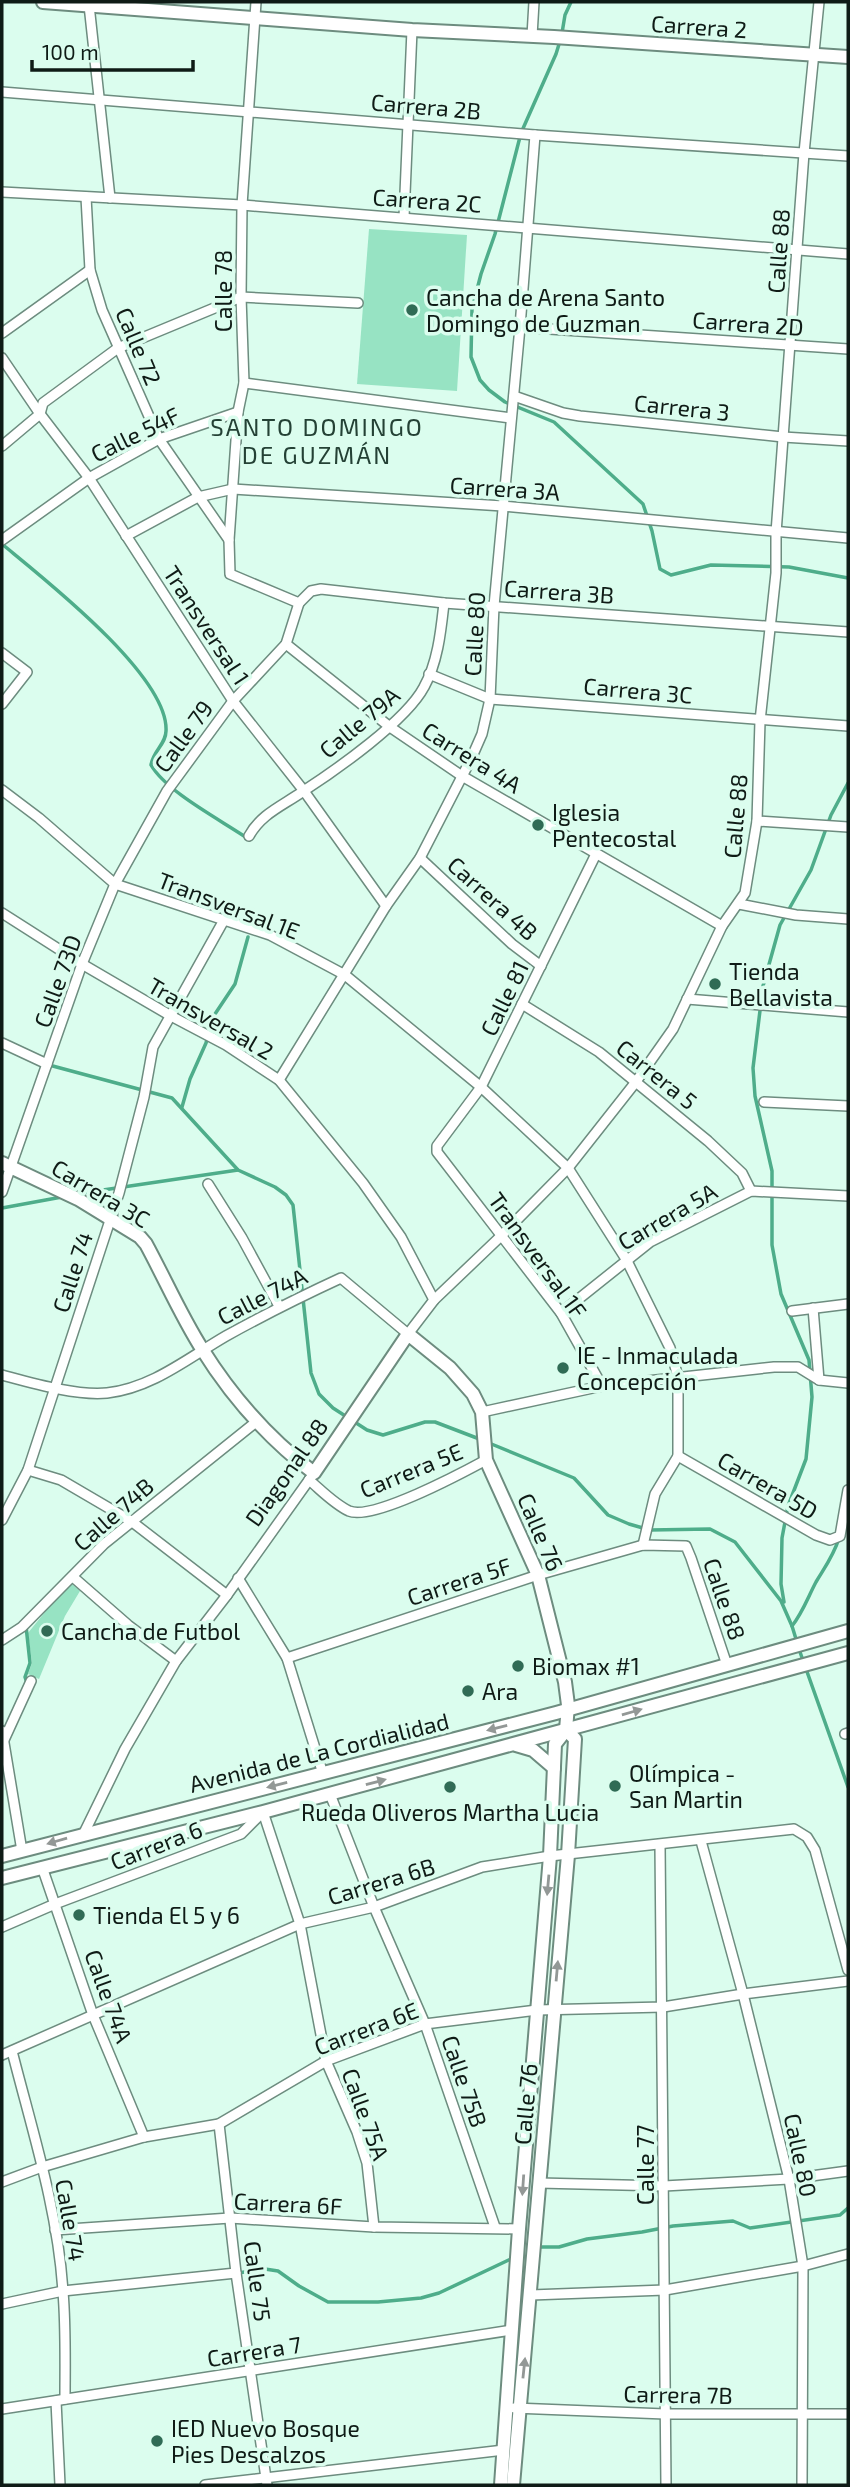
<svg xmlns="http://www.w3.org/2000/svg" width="850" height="2487" font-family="'Exo 2',sans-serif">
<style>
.green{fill:#97e3c3}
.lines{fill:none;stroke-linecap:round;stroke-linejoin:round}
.stream{stroke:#4ead8a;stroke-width:3.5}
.street-casing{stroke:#6d8c7f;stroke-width:12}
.secondary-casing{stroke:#6d8c7f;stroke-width:16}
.street{stroke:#fff;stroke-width:9}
.secondary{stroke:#fff;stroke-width:12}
.oneway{fill:#939896}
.poi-dot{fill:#306b55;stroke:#dbfdee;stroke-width:2.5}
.labels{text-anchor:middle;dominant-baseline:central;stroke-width:7;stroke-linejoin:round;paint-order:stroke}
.street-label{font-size:23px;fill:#0f1b16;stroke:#dbfdee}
.poi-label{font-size:23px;fill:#0f1b16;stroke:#dbfdee;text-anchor:start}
.neighbourhood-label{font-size:24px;letter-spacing:2px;fill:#244135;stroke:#dbfdee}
</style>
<rect width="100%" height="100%" fill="#dbfdee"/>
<g class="green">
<polygon points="369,229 467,235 457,391 357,384"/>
<polygon points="72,1584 80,1591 65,1616 39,1679 28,1674 32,1663 28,1633 49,1607"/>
</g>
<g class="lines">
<g class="stream">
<polyline points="562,33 565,15 571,2"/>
<polyline points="560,41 556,54 521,133 495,234 481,274 472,309 471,357 480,380 489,390 505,402 554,422 643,504 652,531 660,569 671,575 711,565 789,567 848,578"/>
<path d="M2 544C43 578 169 676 166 731 166 744 153 751 151 765 166 791 217 818 244 836"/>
<polyline points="49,1065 172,1098 238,1170 275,1187 286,1195 293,1205 311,1373 319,1394 333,1408 367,1430 383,1435 425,1422 435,1422 482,1440"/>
<polyline points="182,1107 190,1079 206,1043 213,1017 235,984 248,937"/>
<polyline points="76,1194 238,1170"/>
<polyline points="2,1208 62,1197"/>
<polyline points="489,1443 574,1478 608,1515 629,1524 650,1530 710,1529 735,1542 781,1601 792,1626 800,1652 848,1787"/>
<polyline points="784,1602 781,1584 782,1538 788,1506 806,1459 812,1397 809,1360 781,1294 772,1245 772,1171 755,1096 753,1068 763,986 780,925 811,870 831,815 848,783"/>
<polyline points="26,1626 30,1663 25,1677 27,1683"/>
<path d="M792 1626C803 1612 808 1597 816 1582 825 1567 834 1555 839 1538"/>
<polyline points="536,2247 559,2247 587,2239 642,2232 673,2226 733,2221 750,2228 840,2215 848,2208"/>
<polyline points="238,2273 265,2269 278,2271 299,2286 328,2302 378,2302 421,2298 439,2293 513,2258"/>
</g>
<defs>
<g id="street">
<polyline points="256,2 242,205 241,297 244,383 238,412 229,540 230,574 299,603 311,591 321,589 444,603 848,632"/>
<polyline points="89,5 110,198"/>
<polyline points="532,36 534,2"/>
<polyline points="2,92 535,135 848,156"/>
<polyline points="2,192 242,205 848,254"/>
<polyline points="86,197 90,270 102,310 159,439 229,540"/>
<polyline points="404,217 412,30"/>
<polyline points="520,327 848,349"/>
<polyline points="2,333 90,270"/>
<polyline points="2,358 40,414 89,478 233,701 304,791 386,906"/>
<polyline points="244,383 511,418"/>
<polyline points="514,396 563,413 580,416 783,437 848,441"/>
<polyline points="2,446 40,414 43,403 118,348 241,297 358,303"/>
<polyline points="126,536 198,497 233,489 503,506 848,538"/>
<polyline points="2,540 89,478 159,439 238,412"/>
<polyline points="286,644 390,727 462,776 722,926"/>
<polyline points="2,653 27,672 2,704"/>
<polyline points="429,674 490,699 848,726"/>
<polyline points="2,790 39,818 115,884 270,935 345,975 481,1087 568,1168 626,1259 670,1348 678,1377 678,1456 655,1494 643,1545"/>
<polyline points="757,821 848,827"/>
<path d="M249 836C261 814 282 806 302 792 336 770 406 721 424 687 438 662 441 630 444 603"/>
<polyline points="596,854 481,1087 437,1146 437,1152 561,1313 602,1386"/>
<polyline points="420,858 512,944 541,966"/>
<polyline points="739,904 796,915 848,919"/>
<polyline points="2,913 82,964 171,1016 226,1045 279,1080 363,1183 401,1237 434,1300"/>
<polyline points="687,999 848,1012"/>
<polyline points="522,1004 599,1052 708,1141 742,1173 751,1191"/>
<polyline points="2,1043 47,1064"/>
<polyline points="279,1080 386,906 420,858 471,759 482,734 490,699 494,606 520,327 535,135"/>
<polyline points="764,1102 848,1106"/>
<polyline points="208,1184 242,1238 279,1306"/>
<polyline points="2,1192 82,964 115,884 167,791 233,701 286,644 299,603"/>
<polyline points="813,1308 819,1380"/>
<polyline points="792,1311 848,1304"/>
<polyline points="561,1313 650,1242 751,1191 848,1196"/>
<path d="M2 1375C32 1383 76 1396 107 1393 152 1388 188 1358 226 1336 264 1315 302 1296 341 1278L408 1334 434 1300 501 1236 568 1168 635 1083 673 1029 722 926 745 893 757 821 760 721 776 573V533L804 153 819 2"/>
<polyline points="482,1412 602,1386 774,1367 798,1367 819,1380 848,1383"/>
<polyline points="678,1456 816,1535 830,1540 840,1536 848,1490"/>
<polyline points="28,1470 61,1480 131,1521 227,1595"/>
<path d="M309 1480C321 1490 334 1504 349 1511 372 1521 462 1473 486 1460"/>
<polyline points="2,1520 28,1470 119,1193 144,1097 153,1047 224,920"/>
<polyline points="73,1577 128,1625 176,1661"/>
<polyline points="238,1578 287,1658 323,1774"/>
<polyline points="2,1640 22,1627 104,1544 256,1422"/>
<polyline points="287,1658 538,1575 643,1545 686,1546 691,1558 727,1665"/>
<polyline points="2,1731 22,1851"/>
<polyline points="845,1734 848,1733"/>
<polyline points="4,1740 31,1681"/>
<polyline points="330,1794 374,1907 425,2024 495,2227"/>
<polyline points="263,1812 300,1924 326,2061 357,2132 367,2163 374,2227"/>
<polyline points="84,1833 125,1749 176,1661 227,1595 314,1473"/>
<polyline points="701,1841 743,1994 789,2179 803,2266 802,2485"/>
<polyline points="660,1845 666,2485"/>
<polyline points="42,1867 93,2015 144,2137"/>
<polyline points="2,1927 55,1904 241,1834 263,1812"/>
<path d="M12 2051C32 2130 58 2210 63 2292 66 2327 65 2364 65 2399"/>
<polyline points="2,2055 300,1924 374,1907 482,1867 550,1856 794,1829 807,1837 815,1850 848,1970"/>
<polyline points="219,2124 236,2273 267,2485"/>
<polyline points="2,2182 42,2167 144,2137 219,2124 326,2061 425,2024 537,2010 663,2007 743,1994 848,1981"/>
<polyline points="539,2183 664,2186 789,2179 848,2171"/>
<polyline points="55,2230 230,2218 374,2227 519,2229"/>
<polyline points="531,2295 665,2290 803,2266 848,2254"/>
<polyline points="2,2304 63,2291 236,2273"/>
<polyline points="56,2401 60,2485"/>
<polyline points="514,2408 665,2414 848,2414"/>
<polyline points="2,2409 512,2330"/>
<polyline points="205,2485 504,2450"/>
</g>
<g id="secondary">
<polyline points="43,2 412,30 554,37 848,57"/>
<path d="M2 1163 78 1199 140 1237 146 1244C165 1279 181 1316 202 1349 232 1397 269 1439 314 1473L408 1334 450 1368 473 1394 482 1412 486 1460 538 1575 565 1682 568 1705 566 1730 555 1744 550 1856 519 2229 501 2485"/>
<polyline points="516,1745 533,1750 554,1768"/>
<polyline points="2,1856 556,1713 848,1631"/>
<polyline points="2,1878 263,1812 848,1653"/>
<polyline points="513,2485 568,1855 575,1739 566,1730"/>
</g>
</defs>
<use href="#street" class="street-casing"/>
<use href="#secondary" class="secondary-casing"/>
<use href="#street" class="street"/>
<use href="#secondary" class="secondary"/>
</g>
<defs><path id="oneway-solid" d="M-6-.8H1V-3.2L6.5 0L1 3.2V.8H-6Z" transform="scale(1.75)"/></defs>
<g class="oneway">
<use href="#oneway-solid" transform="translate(632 1712) rotate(-16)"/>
<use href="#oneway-solid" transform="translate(497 1728) rotate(166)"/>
<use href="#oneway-solid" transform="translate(376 1782) rotate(-15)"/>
<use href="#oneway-solid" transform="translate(277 1785) rotate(166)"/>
<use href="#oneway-solid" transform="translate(57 1841) rotate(164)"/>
<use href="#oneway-solid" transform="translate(548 1885) rotate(95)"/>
<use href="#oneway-solid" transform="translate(557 1971) rotate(-85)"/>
<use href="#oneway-solid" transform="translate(523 2185) rotate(94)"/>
<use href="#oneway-solid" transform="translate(524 2368) rotate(-84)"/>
</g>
<g class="poi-dot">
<circle cx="412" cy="310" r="7"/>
<circle cx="538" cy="825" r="7"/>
<circle cx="715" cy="984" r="7"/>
<circle cx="563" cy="1368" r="7"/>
<circle cx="47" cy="1631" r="7"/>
<circle cx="518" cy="1666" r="7"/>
<circle cx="468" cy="1691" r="7"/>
<circle cx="615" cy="1786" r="7"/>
<circle cx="450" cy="1787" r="7"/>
<circle cx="79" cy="1915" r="7"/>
<circle cx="157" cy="2441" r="7"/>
</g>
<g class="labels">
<g class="street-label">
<text transform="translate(699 26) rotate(4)">Carrera 2</text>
<text transform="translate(426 106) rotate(5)">Carrera 2B</text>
<text transform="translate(427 200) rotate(4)">Carrera 2C</text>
<text transform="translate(778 251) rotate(-86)">Calle 88</text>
<text transform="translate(223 291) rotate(-90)">Calle 78</text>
<text transform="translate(748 323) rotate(4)">Carrera 2D</text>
<text transform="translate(139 346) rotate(67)">Calle 72</text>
<text transform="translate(682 407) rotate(6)">Carrera 3</text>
<text transform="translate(135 434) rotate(-26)">Calle 54F</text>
<text transform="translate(505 488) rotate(4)">Carrera 3A</text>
<text transform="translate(559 591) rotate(4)">Carrera 3B</text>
<text transform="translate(207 625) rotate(57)">Transversal 1</text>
<text transform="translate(474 634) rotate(-87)">Calle 80</text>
<text transform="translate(638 690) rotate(5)">Carrera 3C</text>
<text transform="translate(359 722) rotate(-40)">Calle 79A</text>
<text transform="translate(183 736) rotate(-54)">Calle 79</text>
<text transform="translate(472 757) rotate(32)">Carrera 4A</text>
<text transform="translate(735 816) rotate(-85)">Calle 88</text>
<text transform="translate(493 898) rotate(42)">Carrera 4B</text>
<text transform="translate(229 905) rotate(21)">Transversal 1E</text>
<text transform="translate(57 981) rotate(-70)">Calle 73D</text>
<text transform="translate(504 998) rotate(-64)">Calle 81</text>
<text transform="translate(211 1018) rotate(30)">Transversal 2</text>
<text transform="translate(657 1074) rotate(39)">Carrera 5</text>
<text transform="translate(101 1193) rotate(31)">Carrera 3C</text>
<text transform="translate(667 1216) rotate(-30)">Carrera 5A</text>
<text transform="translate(538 1255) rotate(54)">Transversal 1F</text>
<text transform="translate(72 1272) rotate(-72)">Calle 74</text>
<text transform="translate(262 1296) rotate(-27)">Calle 74A</text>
<text transform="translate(411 1470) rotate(-22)">Carrera 5E</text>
<text transform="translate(286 1472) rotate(-55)">Diagonal 88</text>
<text transform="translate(768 1485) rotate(30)">Carrera 5D</text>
<text transform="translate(113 1514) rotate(-41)">Calle 74B</text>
<text transform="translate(541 1532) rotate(67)">Calle 76</text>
<text transform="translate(459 1581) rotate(-18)">Carrera 5F</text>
<text transform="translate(725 1599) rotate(71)">Calle 88</text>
<text transform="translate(319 1752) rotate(-14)">Avenida de La Cordialidad</text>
<text transform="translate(156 1845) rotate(-21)">Carrera 6</text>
<text transform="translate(381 1881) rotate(-17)">Carrera 6B</text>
<text transform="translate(109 1996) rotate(70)">Calle 74A</text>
<text transform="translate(366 2028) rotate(-21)">Carrera 6E</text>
<text transform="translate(465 2081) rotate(71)">Calle 75B</text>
<text transform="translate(525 2104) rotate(-85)">Calle 76</text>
<text transform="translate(366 2114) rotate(70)">Calle 75A</text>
<text transform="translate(801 2155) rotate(78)">Calle 80</text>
<text transform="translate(645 2165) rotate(-90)">Calle 77</text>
<text transform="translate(288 2203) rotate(3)">Carrera 6F</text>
<text transform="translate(71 2220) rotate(80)">Calle 74</text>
<text transform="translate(258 2281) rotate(82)">Calle 75</text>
<text transform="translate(254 2351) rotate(-9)">Carrera 7</text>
<text transform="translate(678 2394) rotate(1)">Carrera 7B</text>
</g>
<g class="poi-label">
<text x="426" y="297">Cancha de Arena Santo<tspan x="426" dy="26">Domingo de Guzman</tspan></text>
<text x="552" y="812">Iglesia<tspan x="552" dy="26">Pentecostal</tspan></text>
<text x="729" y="971">Tienda<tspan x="729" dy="26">Bellavista</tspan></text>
<text x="577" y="1355">IE - Inmaculada<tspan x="577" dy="26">Concepción</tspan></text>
<text x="61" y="1631">Cancha de Futbol</text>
<text x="532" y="1666">Biomax #1</text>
<text x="482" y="1691">Ara</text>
<text x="629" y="1773">Olímpica -<tspan x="629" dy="26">San Martin</tspan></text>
<text x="450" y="1812" text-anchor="middle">Rueda Oliveros Martha Lucia</text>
<text x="93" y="1915">Tienda El 5 y 6</text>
<text x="171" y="2428">IED Nuevo Bosque<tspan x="171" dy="26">Pies Descalzos</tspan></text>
</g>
<g class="neighbourhood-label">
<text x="317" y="426">SANTO DOMINGO<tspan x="317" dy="28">DE GUZMÁN</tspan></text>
</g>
</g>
<rect width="850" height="2487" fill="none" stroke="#0f1b16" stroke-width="7"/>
<path d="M32 60v10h161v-10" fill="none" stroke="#0f1b16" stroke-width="3.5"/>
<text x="42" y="60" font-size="21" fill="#0f1b16" stroke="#dbfdee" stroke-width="5" paint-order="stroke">100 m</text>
</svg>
